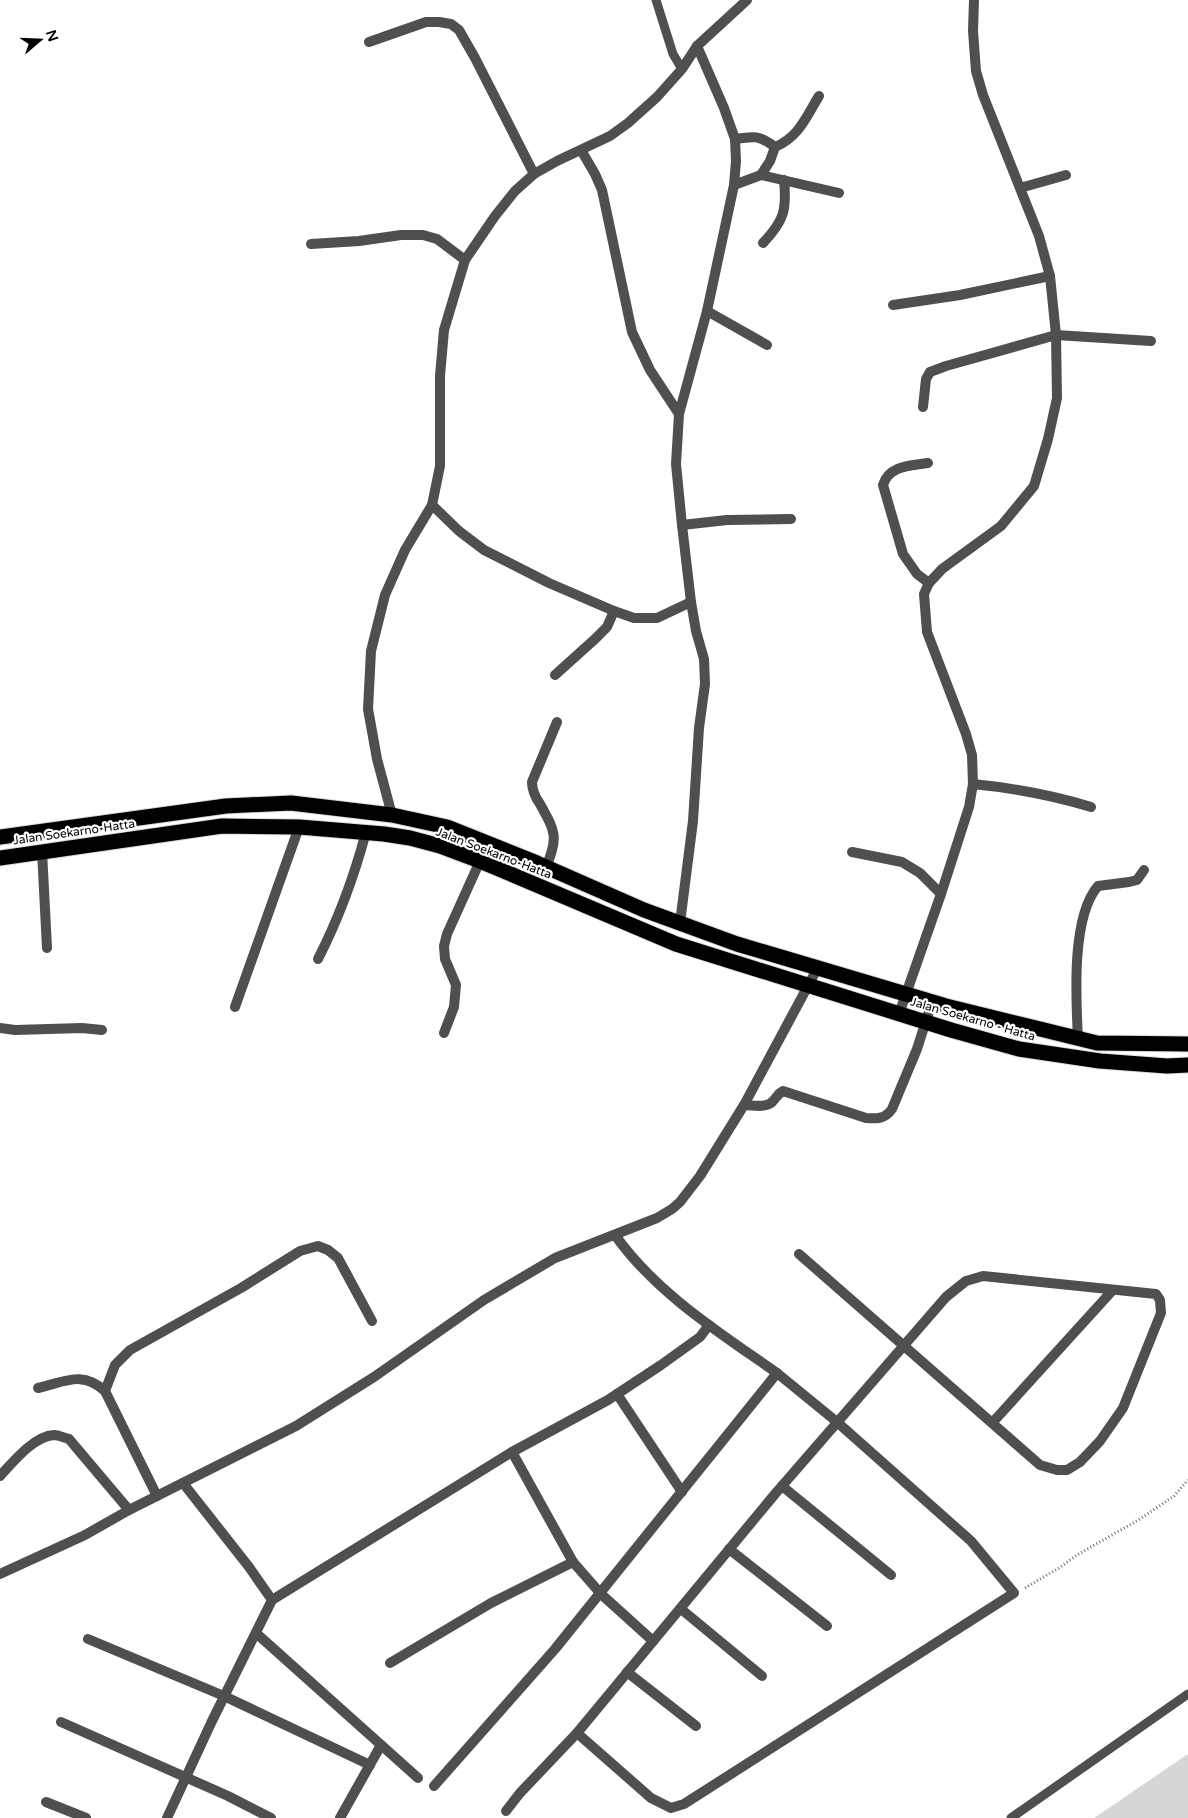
<svg xmlns="http://www.w3.org/2000/svg" width="1188" height="1818" font-family="'Varela Round',sans-serif">
<style>
.green{fill:#d6d6d6}
.lines{fill:none;stroke-linecap:round;stroke-linejoin:round}
.highway-casing{stroke:#dbdbdb;stroke-width:17}
.path{stroke:#717171;stroke-width:3;stroke-dasharray:1 2.5;stroke-linecap:butt}
.lane{stroke:#4f4f4f;stroke-width:9}
.street{stroke:#4f4f4f;stroke-width:10}
.highway{stroke:#000;stroke-width:15}
.labels{text-anchor:middle;dominant-baseline:central;stroke-width:4.5;stroke-linejoin:round;paint-order:stroke}
.street-label{font-size:12px;fill:#000;stroke:#fff}
</style>
<rect width="100%" height="100%" fill="#fff"/>
<polygon class="green" points="1188,1754 1188,1818 1094,1818"/>
<g class="lines">
<defs>
<g id="highway">
<polyline points="0,837 226,806 291,803 392,815 447,827 537,863 644,910 737,944 946,1006 1097,1043 1188,1044"/>
<polyline points="0,858 222,826 299,827 384,834 410,838 440,846 480,861 676,944 951,1030 1019,1049 1100,1061 1167,1066 1188,1065"/>
</g>
</defs>
<use href="#highway" class="highway-casing"/>
<polyline class="path" points="1025,1588 1059,1568 1077,1555 1140,1519 1174,1496 1188,1480"/>
<g class="lane">
<polyline points="656,0 673,54 682,69"/>
<polyline points="1011,1818 1188,1694"/>
</g>
<g class="street">
<polyline points="369,42 426,22 439,22 451,24 459,30 475,58 534,174"/>
<path d="M735 139C754 136 759 135 775 147"/>
<polyline points="581,150 595,174 602,190 632,332 650,370 679,414"/>
<path d="M761 175 770 161 775 147C799 137 806 117 819 96"/>
<polyline points="734,185 761,175 839,193"/>
<polyline points="1020,188 1066,175"/>
<path d="M763 243C784 221 787 210 784 180"/>
<polyline points="311,244 359,241 401,235 423,235 437,239 465,260"/>
<polyline points="893,305 960,295 1050,276"/>
<polyline points="707,311 767,345"/>
<polyline points="923,407 926,379 930,372 946,366 1056,335 1151,341"/>
<path d="M928 463C911 466 889 465 883 485L903 554 917 574 929 583"/>
<polyline points="432,505 459,531 484,550 549,583 614,611 634,618 657,618 691,602"/>
<polyline points="682,525 727,520 791,519"/>
<polyline points="555,675 595,639 607,627 614,611"/>
<path d="M973 784C1013 788 1052 795 1091 807"/>
<polyline points="392,815 377,759 368,709 371,651 385,595 405,550 432,505 440,466 440,376 444,330 465,260 495,216 515,191 534,174 557,161 610,136 628,123 657,97 682,69 697,46 747,0"/>
<polyline points="42,851 47,948"/>
<polyline points="852,852 902,862 920,873 941,894"/>
<path d="M546 867C559 837 555 831 540 804 535 797 532 791 532 782L557 722"/>
<polyline points="680,923 693,821 699,728 705,684 704,659 696,631 691,602 682,525 676,464 679,414 707,311 734,185 736,161 735,139 724,108 697,46"/>
<path d="M318 959C339 918 354 877 366 832"/>
<polyline points="235,1007 299,827"/>
<polyline points="899,1014 941,894 969,807 973,784 972,755 966,734 927,632 924,594 929,583 942,569 1001,526 1034,486 1048,439 1057,398 1056,335 1050,276 1039,236 983,95 976,71 973,31 974,0"/>
<polyline points="0,1028 15,1030 82,1028 102,1030"/>
<polyline points="444,1033 454,1007 456,985 445,959 444,946 447,934 480,861"/>
<path d="M1078 1039C1076 999 1071 917 1098 886L1129 882 1137 880 1144 870"/>
<path d="M744 1105C752 1105 764 1108 771 1103 776 1099 777 1094 783 1091L866 1118C877 1119 885 1119 892 1109L917 1049 932 1002"/>
<path d="M38 1388C65 1382 82 1370 105 1391"/>
<polyline points="617,1394 682,1492"/>
<polyline points="993,1422 1112,1291"/>
<polyline points="512,1452 573,1562 601,1594 653,1641"/>
<path d="M0 1476C13 1462 34 1436 54 1435 59 1435 64 1438 69 1439L129 1510"/>
<polyline points="183,1483 249,1567 272,1600 512,1452 608,1400 661,1365 700,1337 709,1325"/>
<polyline points="782,1486 891,1575"/>
<polyline points="157,1496 105,1391 115,1365 130,1350 241,1288 300,1251 318,1246 328,1250 338,1258 372,1321"/>
<polyline points="729,1549 827,1626"/>
<polyline points="0,1574 85,1535 129,1510 296,1426 374,1377 484,1300 555,1258 657,1218 672,1209 680,1202 700,1176 744,1105 817,969"/>
<polyline points="681,1609 762,1676"/>
<polyline points="256,1633 418,1778"/>
<polyline points="88,1639 224,1696 370,1765"/>
<polyline points="390,1663 491,1603 573,1562"/>
<polyline points="627,1672 696,1726"/>
<polyline points="61,1722 228,1796 271,1818"/>
<polyline points="577,1733 651,1798 671,1808 684,1804 1014,1593 971,1541 837,1422 777,1373"/>
<path d="M434 1786 555 1649 777 1373C720 1333 656 1293 615 1235"/>
<polyline points="46,1802 86,1818"/>
<polyline points="506,1811 520,1793 577,1733 775,1494 946,1297 966,1281 983,1276 1156,1294 1160,1300 1161,1313 1123,1408 1100,1441 1080,1462 1067,1470 1057,1470 1040,1465 799,1254"/>
<polyline points="167,1818 212,1721 272,1600"/>
<polyline points="340,1818 381,1745"/>
</g>
<use href="#highway" class="highway"/>
</g>
<g class="labels">
<g class="street-label">
<text transform="translate(74 832) rotate(-8)">Jalan Soekarno-Hatta</text>
<text transform="translate(494 853) rotate(21)">Jalan Soekarno-Hatta</text>
<text transform="translate(973 1019) rotate(16)">Jalan Soekarno - Hatta</text>
</g>
</g>
<g transform="translate(40 40) rotate(71)" stroke="#ffffff" stroke-width="4" paint-order="stroke">
<path d="M0-4L9 19L0 12L-9 19Z" fill="#000000"/>
<text y="-8" font-size="14" font-weight="bold" text-anchor="middle" fill="#000000">N</text>
</g>
</svg>
